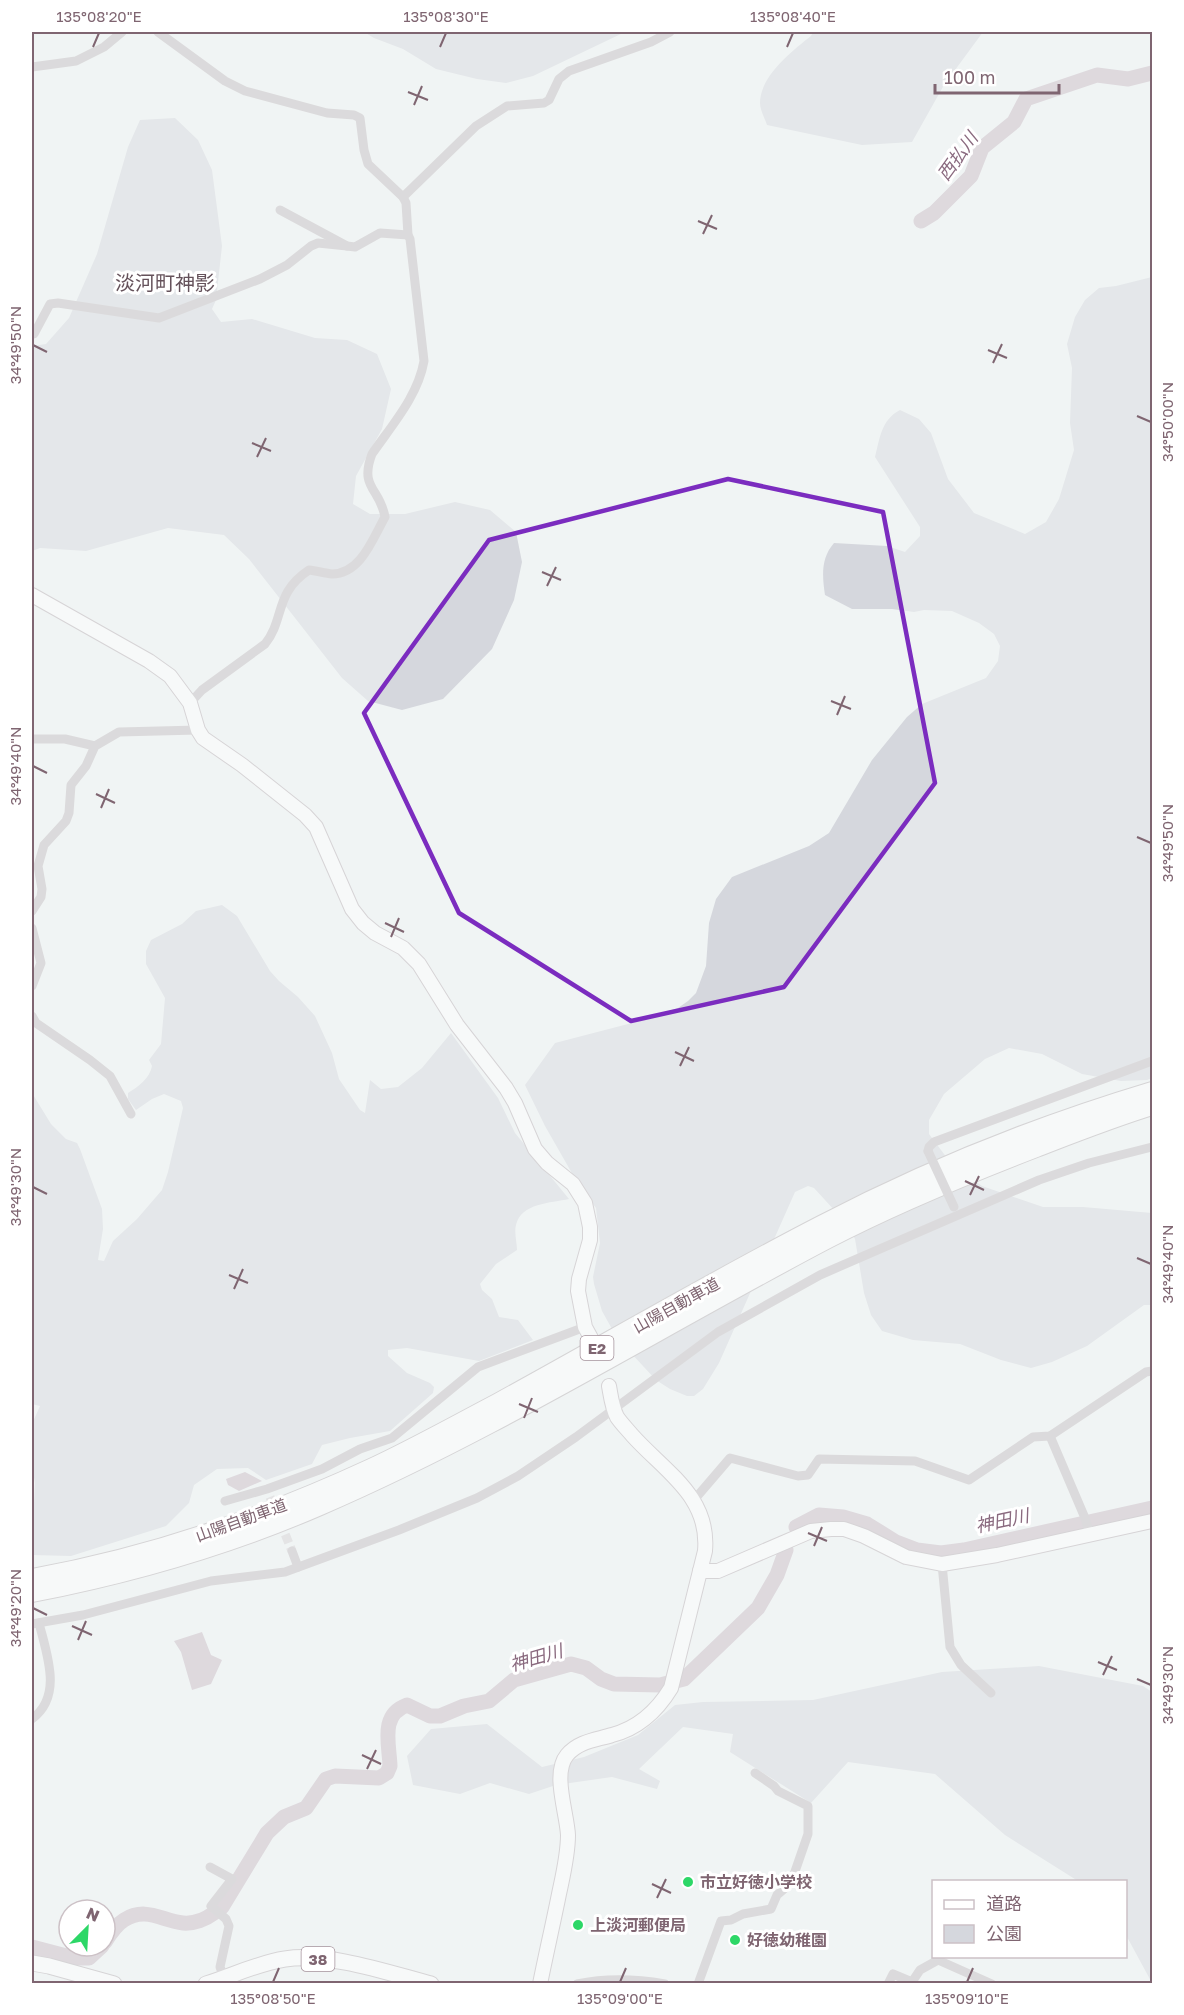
<svg xmlns="http://www.w3.org/2000/svg" width="1184" height="2015" font-family="'Golos Text','Noto Sans JP',sans-serif">
<style>
.green{fill:#d5d7dd}
.water{fill:#c7b8c2}
.lines{fill:none;stroke-linecap:round;stroke-linejoin:round}
.river{stroke:#c7b8c2;stroke-width:15}
.street-tunnel{stroke:#d4d0d3;stroke-width:9;stroke-dasharray:9 4.5;stroke-linecap:butt}
.secondary-casing{stroke:#b7adb2;stroke-width:16}
.primary-casing{stroke:#b6aeb2;stroke-width:17}
.highway-casing{stroke:#b5aeb1;stroke-width:20}
.street{stroke:#c2bbbe;stroke-width:9}
.secondary{stroke:#fff;stroke-width:14}
.primary{stroke:#fff;stroke-width:15}
.highway{stroke:#fff;stroke-width:18}
.street-bridge{stroke:#c2bbbe;stroke-width:9}
.marked{fill:none;stroke:#7b2cbf;stroke-width:4.5;stroke-linejoin:round}
.ticks{fill:none;stroke:#7f6571;stroke-width:2}
.poi-dot{fill:#2dd767;stroke:#fff;stroke-width:2}
.labels{text-anchor:middle;dominant-baseline:central;stroke-width:6;stroke-linejoin:round;paint-order:stroke}
.shield{fill:#fff;stroke:#a5939c;stroke-width:1.5}
.shield-label{font-size:15px;font-weight:bold;fill:#7f6571}
.street-label{font-size:16px;fill:#7f6571;stroke:#fff}
.poi-label{font-size:16px;font-weight:bold;fill:#7f6571;stroke:#fff;text-anchor:start}
.water-label{font-size:18px;font-style:italic;fill:#8a6a7f;stroke:#fff}
.quarter-label{font-size:20px;fill:#65525b;stroke:#fff}
.neatline{fill:none;stroke:#7f6571;stroke-width:2}
.ticks-label{font-size:15px;text-anchor:middle;fill:#7f6571}
</style>
<rect width="100%" height="100%" fill="#f0f4f4"/>
<g class="green">
<polygon points="364,32 625,32 533,76 506,83 477,79 436,69 403,49 374,38"/>
<path d="M813 32H983L944 85 912 142 862 145 767 125C765 119 760 110 760 103 760 76 792 51 811 36Z"/>
<polygon points="175,118 198,140 212,170 222,246 216,300 212,309 221,322 252,319 315,338 347,340 377,354 391,389 382,429 356,476 353,504 370,514 405,514 455,502 490,510 516,532 522,562 514,600 492,649 443,699 402,710 368,701 342,678 249,559 224,535 168,528 86,551 40,548 32,551 32,346 46,344 69,318 97,254 128,147 140,120"/>
<path d="M1152 277V1078L1147 1080 1121 1081 1082 1074 1042 1054 1009 1048 985 1059 944 1094 929 1120V1134L950 1162 982 1186 1043 1207H1083L1152 1213V1305H1144L1087 1346 1052 1362 1031 1368 1001 1360 960 1344 913 1340 882 1331 871 1315 864 1293 855 1239 847 1224 814 1188 808 1186 795 1192 719 1363 703 1389 694 1396H687L670 1389 656 1380 617 1338 602 1311 594 1284 593 1277 600 1243 596 1208 577 1182 545 1126 525 1085 555 1043 628 1024 678 1008 688 1001 696 993 706 966 709 923 716 899 732 877 809 846 829 833 872 760 907 717 922 704 986 678 998 661 1000 646 994 634 979 623 952 611 924 610 914 612 892 609H852L825 595C822 575 821 558 834 543L887 546 905 552 920 536V527L875 457C880 438 881 420 900 410L919 419 931 433 948 479 974 513 1025 534 1046 522 1059 499 1074 450 1070 423 1072 368 1067 344 1075 317 1085 300 1099 288 1116 286Z"/>
<path d="M222 905 237 916 270 971 279 981 298 997 315 1016 332 1053 339 1079 360 1110 365 1113 370 1080 381 1089 398 1087 422 1068 451 1033 498 1098 515 1133 569 1199C551 1203 521 1203 516 1225 514 1232 517 1243 517 1250L496 1264 480 1284 482 1290 492 1299 499 1317 518 1320 533 1340 479 1361 407 1348 388 1350V1356L407 1373 430 1383 434 1387 433 1393 390 1431 350 1438 322 1445 312 1464 266 1480 248 1468 217 1469 194 1485 189 1503 166 1526 71 1556 32 1555V1511L34 1503 35 1483 32 1466V1424L40 1406 32 1404V1093L51 1124 66 1139 77 1143 80 1149 102 1209 103 1229 98 1260 104 1261 113 1241 137 1219 162 1190 168 1172 183 1108 181 1101 164 1094 152 1099 136 1110 128 1099V1093C138 1087 150 1078 152 1066L149 1060 161 1044 165 998 146 964V951L151 940 182 924 196 911Z"/>
<polygon points="1039,1666 1143,1686 1152,1692 1152,1983 1126,1935 1126,1882 1078,1881 1005,1835 935,1774 848,1762 811,1803 730,1752 733,1734 683,1727 639,1769 660,1781 657,1789 612,1777 556,1785 529,1794 490,1783 460,1794 413,1785 407,1756 431,1729 487,1724 542,1767 584,1757 638,1735 675,1705 703,1702 813,1700 942,1672"/>
</g>
<g class="water">
<polygon points="245,1472 262,1481 239,1491 228,1485 226,1479"/>
<polygon points="202,1632 211,1655 222,1660 211,1684 192,1690 181,1652 174,1641"/>
</g>
<g class="lines">
<g class="river">
<polyline points="921,221 934,213 971,176 982,148 1014,122 1026,99 1097,75 1128,79 1152,73"/>
<polyline points="796,1527 819,1515 843,1517 867,1524 896,1542 917,1550 941,1553 964,1550 1152,1508"/>
<path d="M219 1909 222 1907 267 1833 284 1817 306 1808 326 1779 335 1776 379 1778 387 1773 390 1766C389 1742 380 1715 407 1705L430 1716H440L464 1706 489 1701 514 1680 571 1664 586 1668 601 1679 614 1684 660 1685 684 1679 758 1608 777 1575 786 1550"/>
<path d="M105 1942C110 1934 116 1925 124 1920 146 1906 162 1921 183 1923 194 1924 206 1919 214 1913"/>
<polyline points="32,1947 74,1958 89,1958 102,1946"/>
</g>
<polyline class="street-tunnel" points="270,1497 292,1551"/>
<defs>
<g id="secondary">
<polyline points="32,595 149,661 170,676 190,703 198,730 203,738 242,765 305,815 316,827 352,909 363,923 375,933 403,948 419,964 457,1025 506,1088 515,1103 535,1149 547,1163 573,1184 585,1203 590,1227 590,1240 579,1279 578,1291 585,1327 591,1338"/>
<polyline points="700,1571 718,1571 811,1531 831,1529 844,1529 864,1536 906,1557 942,1564 997,1555 1152,1521"/>
<path d="M540 1984C546 1954 553 1924 559 1894 563 1875 568 1855 568 1835 567 1813 552 1773 567 1755 579 1741 596 1740 612 1735 639 1728 657 1711 671 1688L705 1551C710 1496 664 1471 632 1435 627 1429 621 1423 617 1417 612 1407 611 1397 609 1386"/>
</g>
<g id="primary">
<polyline points="32,1963 49,1966 114,1984"/>
<path d="M206 1984C232 1976 258 1963 285 1959 328 1952 389 1973 431 1984"/>
</g>
<g id="highway">
<path d="M32 1578C149 1557 263 1518 371 1468 414 1448 455 1425 497 1403 605 1344 712 1281 821 1225 926 1170 1039 1125 1152 1091"/>
<path d="M32 1593C130 1574 228 1546 320 1506 496 1430 658 1328 828 1239 895 1204 966 1175 1036 1148 1075 1133 1113 1118 1152 1106"/>
</g>
</defs>
<use href="#secondary" class="secondary-casing"/>
<use href="#primary" class="primary-casing"/>
<use href="#highway" class="highway-casing"/>
<g class="street">
<path d="M158 32 225 81 245 91 327 113 354 115 360 118 364 150 368 164 403 197 406 203 408 235 410 239 424 361C418 396 392 425 372 454 359 488 380 488 385 517 373 538 361 574 332 574 325 573 316 571 309 570 274 593 285 619 265 644L202 690 190 703"/>
<polyline points="32,67 76,61 104,47 122,32"/>
<polyline points="403,197 476,126 507,106 544,103 549,100 559,79 569,71 651,42 670,32"/>
<polyline points="280,210 347,246 355,247 380,233 408,235"/>
<polyline points="32,334 34,334 50,304 58,303 159,318 260,279 287,265 311,246 318,243 347,246"/>
<polyline points="32,739 65,739 95,746"/>
<polyline points="32,911 41,897 42,889 38,866 44,845 66,821 69,813 71,785 86,766 95,746 119,732 198,730"/>
<polyline points="32,928 41,963 32,986"/>
<polyline points="32,1016 36,1023 90,1060 110,1076 131,1114"/>
<polyline points="928,1151 929,1147 934,1142 1152,1061"/>
<polyline points="1050,1436 1085,1518 1090,1535"/>
<polyline points="694,1500 730,1458 798,1476 808,1475 819,1459 915,1461 969,1480 1033,1437 1050,1436 1146,1372 1152,1371"/>
<polyline points="225,1501 267,1489 322,1469 360,1449 392,1438 478,1367 585,1327"/>
<polyline points="292,1551 298,1567"/>
<polyline points="942,1564 950,1647 961,1665 991,1693"/>
<polyline points="32,1624 83,1615 211,1581 285,1572 399,1530 477,1498 518,1476 576,1437 718,1332 820,1275 1039,1180 1089,1163 1152,1147"/>
<path d="M32 1719C63 1696 47 1655 39 1623"/>
<polyline points="210,1867 232,1879 211,1906 226,1919 229,1926 220,1967 224,1977"/>
<polyline points="938,1960 992,1984"/>
<path d="M577 1984C606 1978 636 1979 665 1984"/>
<polyline points="698,1984 721,1921 731,1920 743,1914 771,1909 777,1895 791,1883 808,1834 808,1806 778,1791 774,1786 755,1773"/>
<polyline points="888,1984 893,1974 912,1982 920,1970 938,1960 939,1956"/>
</g>
<use href="#secondary" class="secondary"/>
<use href="#primary" class="primary"/>
<use href="#highway" class="highway"/>
<polyline class="street-bridge" points="928,1151 954,1207"/>
</g>
<path d="M0 0H1184V2015H0ZM728 479 883 512 935 783 784 987 631 1021 459 913 364 713 489 540Z" fill="#f0f4f4" fill-opacity=".55" fill-rule="evenodd"/>
<path class="marked" d="M728 479 883 512 935 783 784 987 631 1021 459 913 364 713 489 540Z"/>
<path class="ticks" d="M93 47 99 33M440 47 446 33M787 47 793 33M408 92 428 100M414 105 422 86M698 221 717 229M703 234 712 215M33 345 47 352M988 350 1007 358M993 363 1002 344M1137 416 1151 422M252 443 271 451M257 457 266 438M542 572 561 580M547 586 556 567M831 701 851 709M837 715 845 696M33 766 47 773M96 794 115 803M101 808 109 789M1137 837 1151 843M385 923 404 932M391 937 399 918M675 1052 694 1061M680 1066 689 1047M965 1181 984 1190M33 1187 47 1194M970 1195 979 1176M1137 1258 1151 1264M229 1275 248 1283M234 1289 243 1269M519 1404 538 1412M524 1418 532 1398M808 1533 827 1541M814 1546 822 1527M33 1608 47 1615M72 1626 92 1635M78 1640 86 1621M1098 1662 1117 1670M1103 1675 1112 1656M1137 1679 1151 1685M362 1755 381 1764M367 1769 376 1750M652 1884 671 1893M657 1898 666 1879M273 1982 279 1968M620 1982 626 1968M967 1982 973 1968"/>
<g class="poi-dot">
<circle cx="688" cy="1882" r="6"/>
<circle cx="578" cy="1925" r="6"/>
<circle cx="735" cy="1940" r="6"/>
</g>
<g class="labels">
<g class="shield">
<rect x="580.5" y="1336" width="33" height="24" rx="4.5"/>
<rect x="301.5" y="1947" width="33" height="24" rx="4.5"/>
</g>
<g class="shield-label">
<text x="597" y="1348">E2</text>
<text x="318" y="1959">38</text>
</g>
<g class="street-label">
<text transform="translate(676 1305) rotate(-29)">山陽自動車道</text>
<text transform="translate(241 1520) rotate(-20)">山陽自動車道</text>
</g>
<g class="poi-label">
<text x="700" y="1882">市立好徳小学校</text>
<text x="590" y="1925">上淡河郵便局</text>
<text x="747" y="1940">好徳幼稚園</text>
</g>
<g class="water-label">
<text transform="translate(957 156) rotate(-54)">西払川</text>
<text transform="translate(1002 1520) rotate(-12)">神田川</text>
<text transform="translate(536 1657) rotate(-16)">神田川</text>
</g>
<g class="quarter-label">
<text x="165" y="282">淡河町神影</text>
</g>
</g>
<rect width="1184" height="2015" fill="none" stroke="#ffffff" stroke-width="66"/>
<rect x="932" y="1880" width="195" height="78" fill="#ffffff" stroke="#ccc1c6" stroke-width="1.5"/>
<rect x="944" y="1900" width="30" height="9" fill="#ffffff" stroke="#ccc1c6" stroke-width="1.5"/>
<text x="986" y="1910" font-size="18" fill="#7f6571">道路</text>
<rect x="944" y="1925" width="30" height="18" fill="#d5d7dd" stroke="#ccc1c6" stroke-width="1.5"/>
<text x="986" y="1940" font-size="18" fill="#7f6571">公園</text>
<g transform="translate(87 1928) rotate(24)"><circle r="28" fill="#ffffff" stroke="#ccc1c6" stroke-width="1.5"/>
<path d="M0-4.5L10 22L0 15L-10 22Z" fill="#2dd767"/>
<text y="-9" font-size="16" font-weight="bold" text-anchor="middle" fill="#7f6571">N</text>
</g>
<path d="M935 84v9h124v-9" fill="none" stroke="#7f6571" stroke-width="3"/>
<text x="944" y="84" font-size="18" fill="#7f6571" stroke="#ffffff" stroke-width="4.5" paint-order="stroke">100 m</text>
<rect x="33" y="33" width="1118" height="1949" class="neatline"/>
<g class="ticks-label">
<text x="99" y="22">135°08'20"E</text>
<text x="446" y="22">135°08'30"E</text>
<text x="793" y="22">135°08'40"E</text>
<text transform="translate(16 345) rotate(-90)" y="5">34°49'50"N</text>
<text transform="translate(1168 422) rotate(-90)" y="5">34°50'00"N</text>
<text transform="translate(16 766) rotate(-90)" y="5">34°49'40"N</text>
<text transform="translate(1168 843) rotate(-90)" y="5">34°49'50"N</text>
<text transform="translate(16 1187) rotate(-90)" y="5">34°49'30"N</text>
<text transform="translate(1168 1264) rotate(-90)" y="5">34°49'40"N</text>
<text transform="translate(16 1608) rotate(-90)" y="5">34°49'20"N</text>
<text transform="translate(1168 1685) rotate(-90)" y="5">34°49'30"N</text>
<text x="273" y="2004">135°08'50"E</text>
<text x="620" y="2004">135°09'00"E</text>
<text x="967" y="2004">135°09'10"E</text>
</g>
</svg>
